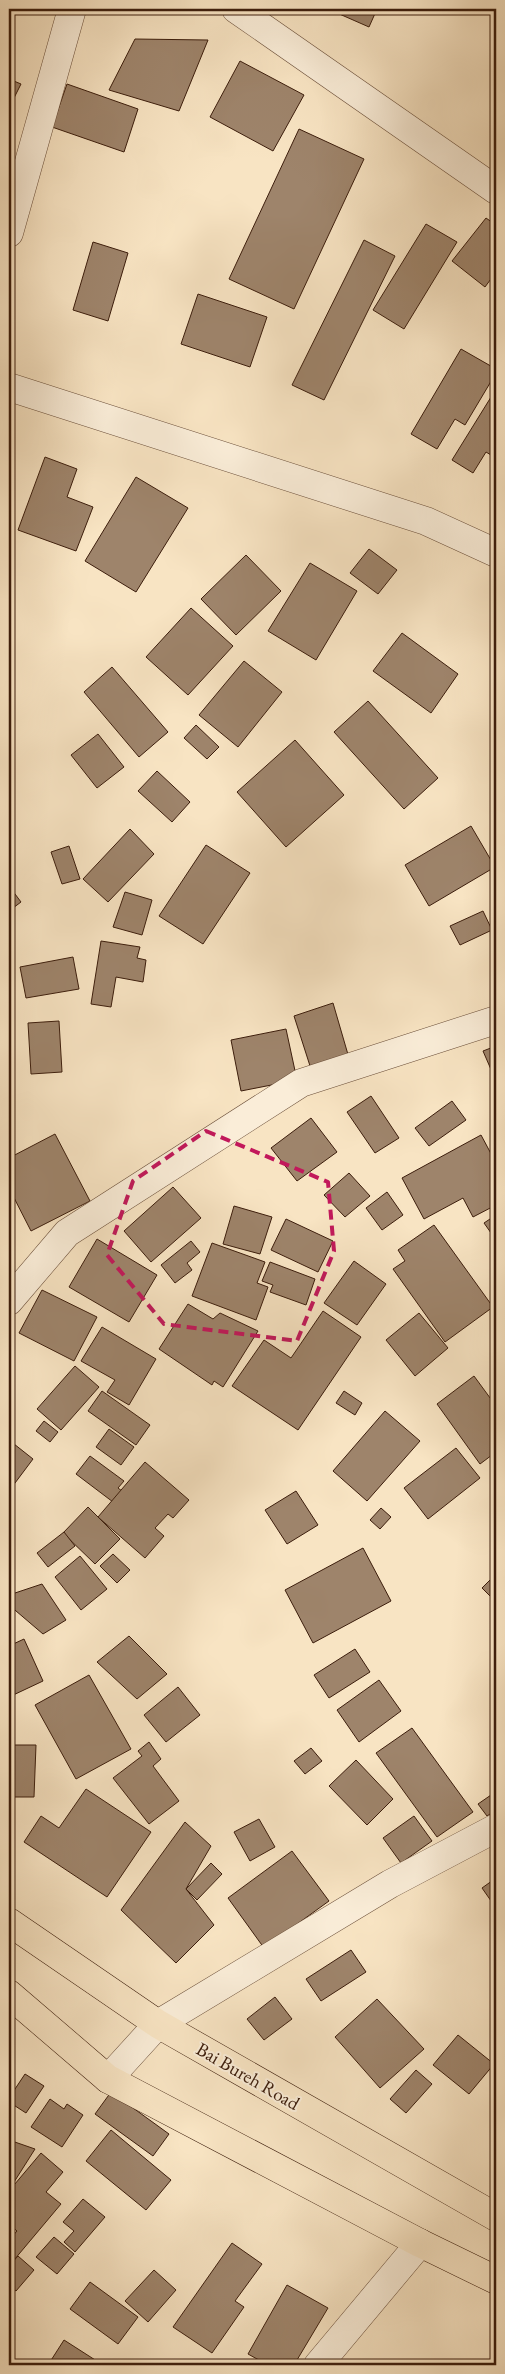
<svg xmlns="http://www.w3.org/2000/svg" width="505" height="2374" font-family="'EB Garamond',serif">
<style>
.building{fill:#9e846b;stroke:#3c1d0c}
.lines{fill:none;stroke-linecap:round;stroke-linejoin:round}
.minor-casing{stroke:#6b4f3a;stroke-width:29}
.highway-casing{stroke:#3c1d0c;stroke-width:29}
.minor{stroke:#faedd8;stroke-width:28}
.highway{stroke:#f8e4c3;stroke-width:28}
.marked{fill:none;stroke:#c2185b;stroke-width:4;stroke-dasharray:10 6;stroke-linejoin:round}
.labels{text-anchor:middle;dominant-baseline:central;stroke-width:4;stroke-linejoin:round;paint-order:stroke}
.street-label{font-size:19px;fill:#3c1d0c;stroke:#faedd8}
</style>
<rect width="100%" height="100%" fill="#f8e4c3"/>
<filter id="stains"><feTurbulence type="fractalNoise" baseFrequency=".004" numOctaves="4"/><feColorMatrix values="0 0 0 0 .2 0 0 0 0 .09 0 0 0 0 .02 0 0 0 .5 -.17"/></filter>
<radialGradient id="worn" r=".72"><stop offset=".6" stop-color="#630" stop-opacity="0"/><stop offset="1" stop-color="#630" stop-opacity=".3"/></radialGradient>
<g class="building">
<polygon points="328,9 377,9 369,27"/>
<polygon points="135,39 208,40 179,111 109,90"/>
<polygon points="240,61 304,95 273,151 210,117"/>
<polygon points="9,79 21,84 14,98 9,96"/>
<polygon points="67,84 138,109 124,152 52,127"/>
<polygon points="299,129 364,159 294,309 229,279"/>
<polygon points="486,218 496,225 496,272 485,287 452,261"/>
<polygon points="426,224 457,242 404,329 373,310"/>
<polygon points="364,240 395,256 324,400 292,385"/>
<polygon points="93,242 128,253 108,321 73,310"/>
<polygon points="198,294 267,317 250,367 181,344"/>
<polygon points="461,349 496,369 496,373 465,425 455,419 437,449 411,434"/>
<polygon points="496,389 496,458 486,452 473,473 452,460"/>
<polygon points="45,457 77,469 67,497 93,507 76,551 18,530"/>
<polygon points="136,477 188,508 136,592 85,561"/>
<polygon points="369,549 397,570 378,594 350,573"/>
<polygon points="246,555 281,591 236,635 201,599"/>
<polygon points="310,563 357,591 316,660 268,631"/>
<polygon points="191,608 233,646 188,695 146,657"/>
<polygon points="402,633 458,674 431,713 373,671"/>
<polygon points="244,661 282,692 238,747 199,715"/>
<polygon points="112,667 168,732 139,757 84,692"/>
<polygon points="368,701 438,778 404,809 334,732"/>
<polygon points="196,725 219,747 207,759 184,738"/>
<polygon points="98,734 124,767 97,788 71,755"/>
<polygon points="295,740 344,795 286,847 237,792"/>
<polygon points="157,771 190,802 172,822 138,791"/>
<polygon points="471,826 495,867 429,906 405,865"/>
<polygon points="130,829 154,854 108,902 83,879"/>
<polygon points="206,845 250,873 203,944 159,916"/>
<polygon points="69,846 80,879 62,884 51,852"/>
<polygon points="9,886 21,902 9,911"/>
<polygon points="125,892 152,900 142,935 113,927"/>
<polygon points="483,911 492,930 460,945 450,926"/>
<polygon points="101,941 140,947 137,958 146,960 143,982 116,977 111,1007 91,1004"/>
<polygon points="73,957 79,989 26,998 20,967"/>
<polygon points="333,1003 349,1058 311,1069 294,1016"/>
<polygon points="59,1021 62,1072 31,1074 28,1023"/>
<polygon points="286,1029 297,1080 241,1091 231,1040"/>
<polygon points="496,1046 496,1081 483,1051"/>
<polygon points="371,1096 399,1138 375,1153 347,1112"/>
<polygon points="452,1101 466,1120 429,1146 415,1128"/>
<polygon points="311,1118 337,1152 297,1181 271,1148"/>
<polygon points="55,1134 90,1201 31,1231 9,1188 9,1158"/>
<polygon points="481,1135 496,1163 496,1205 473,1217 463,1198 424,1219 402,1178"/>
<polygon points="349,1173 370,1196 345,1217 324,1195"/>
<polygon points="173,1187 201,1218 151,1262 124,1231"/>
<polygon points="387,1192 403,1215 382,1230 366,1208"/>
<polygon points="234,1206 272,1217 260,1254 223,1244"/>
<polygon points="496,1215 496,1240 484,1223"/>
<polygon points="286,1219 333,1241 318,1272 271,1250"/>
<polygon points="434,1225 493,1307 445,1342 393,1269 405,1261 398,1250"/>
<polygon points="97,1239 157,1275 129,1322 69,1287"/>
<polygon points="191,1241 200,1252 187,1263 192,1270 175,1283 161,1265"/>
<polygon points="212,1243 265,1262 257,1283 268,1287 256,1320 192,1296"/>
<polygon points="354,1261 386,1284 357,1325 324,1303"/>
<polygon points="270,1262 315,1279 306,1305 270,1292 273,1285 262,1281"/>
<polygon points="42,1290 97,1317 74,1361 19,1333"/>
<polygon points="188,1304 213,1319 220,1313 258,1331 223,1387 214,1381 212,1385 159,1349"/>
<polygon points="323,1311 361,1337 298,1430 232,1386 264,1340 291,1358"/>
<polygon points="419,1313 448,1348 415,1376 386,1340"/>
<polygon points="102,1327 156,1359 129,1405 107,1392 115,1380 81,1361"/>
<polygon points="75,1366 99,1387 61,1430 37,1409"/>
<polygon points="474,1376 496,1406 496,1452 480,1464 437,1404"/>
<polygon points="102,1391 150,1425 136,1445 88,1411"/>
<polygon points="344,1391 362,1403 355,1415 336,1403"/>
<polygon points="385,1411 420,1441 367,1501 333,1471"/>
<polygon points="44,1421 58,1432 50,1442 36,1431"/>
<polygon points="109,1429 134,1447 121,1465 96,1447"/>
<polygon points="9,1440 33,1459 9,1491"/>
<polygon points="456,1448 480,1478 428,1519 404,1488"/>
<polygon points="90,1456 124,1481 118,1488 122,1491 113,1502 76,1474"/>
<polygon points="145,1462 189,1500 173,1518 168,1514 155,1528 164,1536 145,1558 98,1517"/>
<polygon points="296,1491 318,1525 287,1544 265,1510"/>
<polygon points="88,1507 120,1539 95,1564 63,1533"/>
<polygon points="381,1508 391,1517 380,1529 370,1520"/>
<polygon points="64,1532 75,1546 48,1567 37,1553"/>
<polygon points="363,1548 391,1601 313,1643 285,1590"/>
<polygon points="113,1554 130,1570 117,1583 100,1566"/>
<polygon points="80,1556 107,1589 81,1610 55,1577"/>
<polygon points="496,1574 496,1602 482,1588"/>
<polygon points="42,1584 66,1620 43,1634 9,1605 9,1595"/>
<polygon points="129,1636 167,1674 137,1699 97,1662"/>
<polygon points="24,1639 43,1681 9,1697 9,1646"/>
<polygon points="355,1649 370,1672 329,1698 314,1675"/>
<polygon points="89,1675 131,1749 76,1779 35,1705"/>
<polygon points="379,1680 401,1711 359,1742 337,1710"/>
<polygon points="178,1687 200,1715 166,1742 144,1715"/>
<polygon points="412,1728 473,1812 437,1837 376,1753"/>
<polygon points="149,1742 161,1759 153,1766 179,1801 149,1824 113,1778 142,1756 138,1751"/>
<polygon points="9,1745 36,1745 34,1797 9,1797"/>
<polygon points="311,1748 322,1761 305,1774 294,1761"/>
<polygon points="356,1760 393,1799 367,1825 329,1786"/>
<polygon points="86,1789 151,1832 107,1897 24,1842 41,1816 59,1828"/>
<polygon points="491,1795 496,1802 496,1810 487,1816 478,1804"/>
<polygon points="414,1816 432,1841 401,1863 383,1838"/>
<polygon points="259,1819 275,1847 250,1861 234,1832"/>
<polygon points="185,1822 211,1846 186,1889 214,1925 176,1963 121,1910"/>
<polygon points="292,1851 329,1901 264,1948 228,1898"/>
<polygon points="211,1863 222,1874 197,1900 186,1889"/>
<polygon points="496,1878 496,1908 482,1888"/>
<polygon points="351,1950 366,1972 321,2001 306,1979"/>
<polygon points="275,1997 292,2019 264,2040 247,2019"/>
<polygon points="377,1999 424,2049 380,2088 335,2037"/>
<polygon points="458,2035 494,2064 469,2094 433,2065"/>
<polygon points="416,2070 432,2084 406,2113 390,2099"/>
<polygon points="25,2074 44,2086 26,2113 9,2102 9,2098"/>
<polygon points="111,2092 169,2134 153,2156 95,2114"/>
<polygon points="50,2099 64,2109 67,2104 83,2115 62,2147 31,2127"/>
<polygon points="111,2130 171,2180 146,2210 86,2161"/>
<polygon points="9,2140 35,2149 9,2190"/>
<polygon points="41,2153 63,2172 46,2192 61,2204 14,2260 9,2256 9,2240 17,2231 9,2224 9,2191"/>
<polygon points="83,2199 105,2217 75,2252 64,2242 74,2231 63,2222"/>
<polygon points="54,2237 74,2254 57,2274 36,2257"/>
<polygon points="232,2243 262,2264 235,2301 244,2307 212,2353 173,2327"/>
<polygon points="18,2256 34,2270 16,2291 9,2286 9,2266"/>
<polygon points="154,2270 176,2290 148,2322 125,2301"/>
<polygon points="90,2282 138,2317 118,2344 70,2309"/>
<polygon points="287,2285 328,2308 294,2365 268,2365 248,2354"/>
<polygon points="64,2340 103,2365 48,2365"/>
</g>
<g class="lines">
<defs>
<g id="minor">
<polyline points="236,9 496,190"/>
<polyline points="9,233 72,9"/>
<polyline points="9,387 426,521 496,553"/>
<polyline points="9,1301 67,1233 301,1083 496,1020"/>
<polyline points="108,2079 158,2024 390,1884 496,1828"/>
<polyline points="318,2365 420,2243"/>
</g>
<g id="highway">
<polyline points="9,1922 158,2024 496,2217"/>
<polyline points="9,1994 108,2079 420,2243 496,2280"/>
</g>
</defs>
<use href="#minor" class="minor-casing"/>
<use href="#highway" class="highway-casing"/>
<use href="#minor" class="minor"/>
<use href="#highway" class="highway"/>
</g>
<path class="marked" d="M206 1131 328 1182 334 1251 297 1341 164 1324 107 1255 133 1181Z"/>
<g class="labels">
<g class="street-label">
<text transform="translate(248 2076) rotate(30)">Bai Bureh Road</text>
</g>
</g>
<rect width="505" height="2374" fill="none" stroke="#f8e4c3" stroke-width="30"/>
<rect x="10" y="10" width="485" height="2354" fill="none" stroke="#3c1d0c" stroke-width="2.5"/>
<rect x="15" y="15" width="475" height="2344" fill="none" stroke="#3c1d0c"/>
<rect width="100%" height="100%" filter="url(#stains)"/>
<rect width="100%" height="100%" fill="url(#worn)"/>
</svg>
